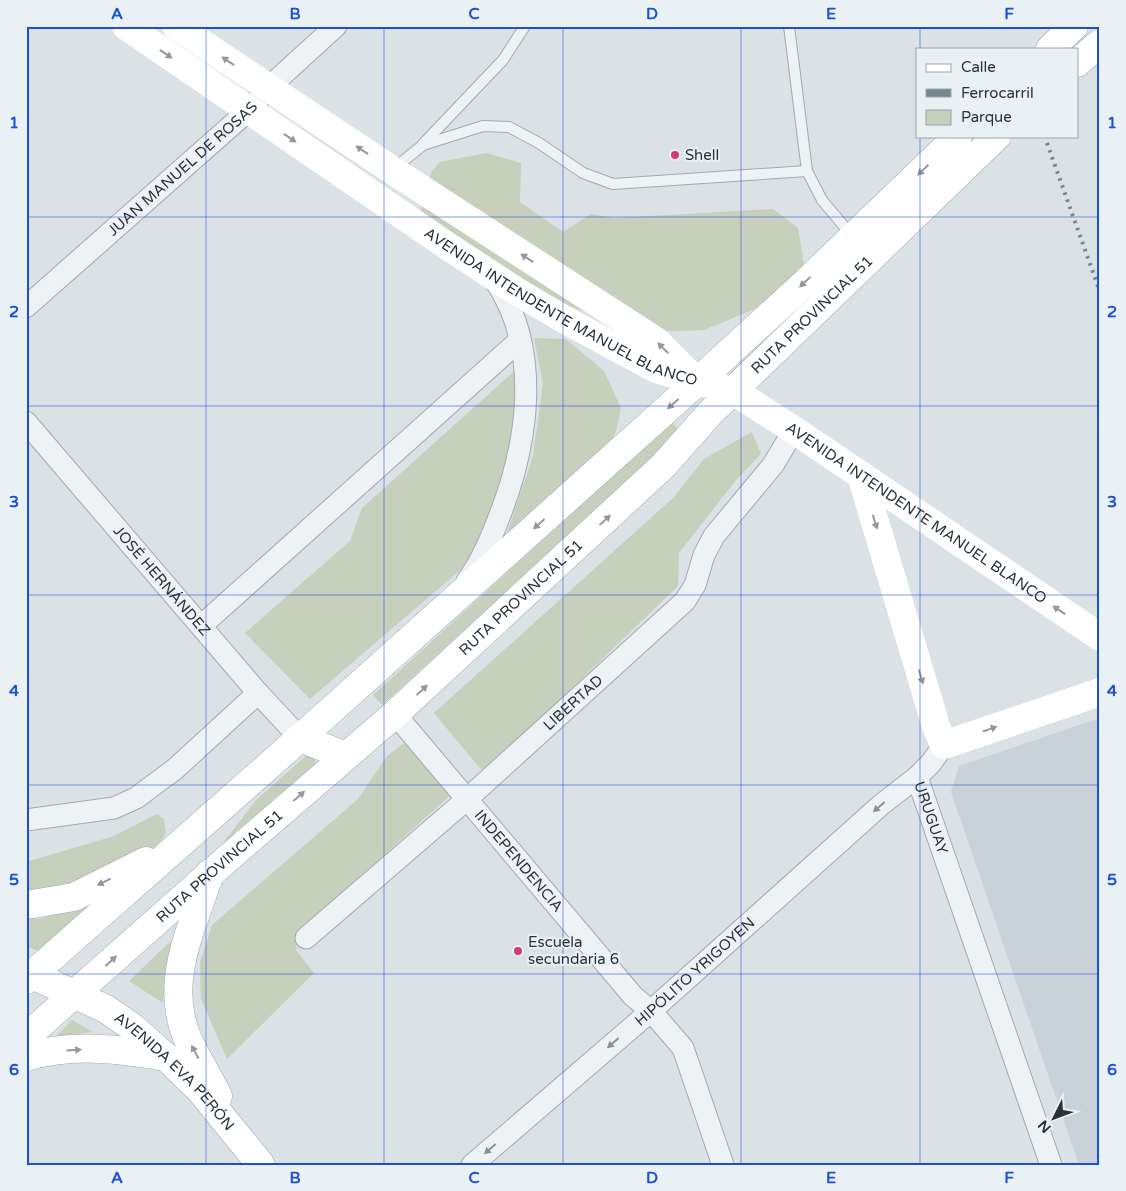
<svg xmlns="http://www.w3.org/2000/svg" width="1126" height="1191" font-family="'Varela Round',sans-serif">
<style>
.built{fill:#c9d2d8}
.green{fill:#c6d0bc}
.lines{fill:none;stroke-linecap:round;stroke-linejoin:round}
.lane-casing{stroke:#a1aab0;stroke-width:12}
.street-casing{stroke:#a1aab0;stroke-width:23}
.primary-casing{stroke:#9aaab2;stroke-width:29}
.lane{stroke:#eef2f4;stroke-width:10}
.street{stroke:#eef2f4;stroke-width:21}
.secondary{stroke:#fff;stroke-width:28}
.primary{stroke:#fff;stroke-width:28}
.rail{stroke:#748690;stroke-width:4;stroke-dasharray:2.5 5;stroke-linecap:butt}
.oneway{fill:#92999e}
.oneway2{fill:#8a9298}
.grid{fill:none;stroke:#1d4ed8;stroke-width:1;stroke-opacity:0.55}
.poi-dot{fill:#d03b79;stroke:#eaf1f4;stroke-width:2}
.labels{text-anchor:middle;dominant-baseline:central;stroke-width:4;stroke-linejoin:round;paint-order:stroke}
.poi-label{font-size:15px;fill:#25333c;stroke:#eaf1f4;text-anchor:start}
.street-label{font-size:15px;fill:#25333c;stroke:#eaf1f4}
.neatline{fill:none;stroke:#1d4ed8;stroke-width:2}
.grid-label{font-size:16px;text-anchor:middle;font-weight:bold;fill:#1d4ed8}
</style>
<rect width="100%" height="100%" fill="#dbe2e6"/>
<polygon class="built" points="1100,718 1100,1165 1079,1165 951,792 959,766"/>
<g class="green">
<polygon points="486,153 521,163 520,202 563,232 591,214 614,218 773,209 798,228 804,263 762,306 704,330 654,332 429,184 431,172 440,162"/>
<polygon points="425,206 647,351 583,311 526,289 419,212 421,208"/>
<polygon points="534,338 566,339 604,371 621,408 616,431 604,456 502,548 533,456 543,383"/>
<polygon points="520,366 512,461 472,560 310,699 245,633 350,541 362,508"/>
<polygon points="672,422 680,432 382,705 373,695"/>
<polygon points="752,432 761,454 737,479 679,553 678,586 484,773 434,713 674,497 704,459"/>
<polygon points="404,743 423,756 452,794 300,930 296,950 314,973 227,1059 201,999 200,962 212,925 358,799 387,756"/>
<polygon points="309,753 318,764 111,947 109,944 223,843 256,800"/>
<polygon points="157,814 164,819 166,834 153,851 82,888 26,899 26,862 114,836"/>
<polygon points="96,905 43,953 26,946 26,918 38,919"/>
<polygon points="176,936 167,967 163,1003 129,981"/>
<polygon points="72,1020 93,1032 55,1037"/>
</g>
<g class="lines">
<defs>
<g id="lane">
<polyline points="789,26 807,171 822,200 852,236"/>
<polyline points="423,144 503,60 525,26"/>
<polyline points="392,170 423,145 483,126 509,127 539,143 583,173 613,184 807,171"/>
</g>
<g id="street">
<path id="s1" d="M26 307 249 110 268 88 336 26"/>
<path id="s2" d="M26 422 258 693 300 738"/>
<path d="M467 581C481 562 490 541 498 520 528 445 543 350 494 279"/>
<polyline points="201,626 520,340"/>
<path id="s3" d="M395 714 633 996 651 1011 683 1048 723 1165"/>
<path id="s4" d="M944 745 931 763 917 777 1051 1165"/>
<polyline points="26,820 114,808 136,798 175,769 258,693"/>
<path id="s5" d="M306 938 466 800 685 601 695 585 704 555 714 536 773 465 794 430"/>
<path id="s6" d="M472 1165 651 1011 882 804 917 777"/>
</g>
<g id="primary">
<polyline points="1050,49 1074,26"/>
<polyline points="1077,63 1100,43"/>
<polyline points="300,738 346,756"/>
<path d="M210 873C192 929 162 984 189 1042 198 1060 209 1078 218 1096"/>
<polyline points="26,905 74,897 146,861"/>
<path id="s8" d="M26 972 106 1009 132 1027 167 1058 200 1090 261 1165"/>
<polyline points="26,980 300,738 697,382 805,283 958,136"/>
<path id="s9" d="M26 1037 211 873 395 714 664 465 710 413 997 136"/>
<path d="M26 1057C72 1043 119 1049 166 1057"/>
</g>
</defs>
<use href="#lane" class="lane-casing"/>
<use href="#street" class="street-casing"/>
<use href="#primary" class="primary-casing"/>
<use href="#lane" class="lane"/>
<use href="#street" class="street"/>
<g class="secondary">
<path id="s7" d="M126 26 449 247 516 291 567 321 656 369 733 391 794 430 1100 637"/>
<polyline points="176,26 392,170 656,341 694,379"/>
<polyline points="861,475 936,726 944,745 1100,692"/>
</g>
<use href="#primary" class="primary"/>
<polyline class="rail" points="1047,143 1100,292"/>
</g>
<defs><path id="oneway-solid" d="M-6-.8H1V-3.2L6.5 0L1 3.2V.8H-6Z" transform="scale(1.25)"/></defs>
<g class="oneway">
<use href="#oneway-solid" transform="translate(166 54) rotate(34)"/>
<use href="#oneway-solid" transform="translate(228 61) rotate(-146)"/>
<use href="#oneway-solid" transform="translate(290 138) rotate(34)"/>
<use href="#oneway-solid" transform="translate(362 150) rotate(-146)"/>
<use href="#oneway-solid" transform="translate(923 170) rotate(136)"/>
<use href="#oneway-solid" transform="translate(527 258) rotate(-147)"/>
<use href="#oneway-solid" transform="translate(805 282) rotate(137)"/>
<use href="#oneway-solid" transform="translate(663 348) rotate(-135)"/>
<use href="#oneway-solid" transform="translate(673 404) rotate(139)"/>
<use href="#oneway-solid" transform="translate(605 520) rotate(-43)"/>
<use href="#oneway-solid" transform="translate(875 522) rotate(73)"/>
<use href="#oneway-solid" transform="translate(539 524) rotate(138)"/>
<use href="#oneway-solid" transform="translate(1059 610) rotate(-146)"/>
<use href="#oneway-solid" transform="translate(921 677) rotate(73)"/>
<use href="#oneway-solid" transform="translate(422 690) rotate(-43)"/>
<use href="#oneway-solid" transform="translate(990 729) rotate(-19)"/>
<use href="#oneway-solid" transform="translate(299 796) rotate(-41)"/>
<use href="#oneway-solid" transform="translate(104 882) rotate(154)"/>
<use href="#oneway-solid" transform="translate(111 961) rotate(-42)"/>
<use href="#oneway-solid" transform="translate(74 1050) rotate(-3)"/>
<use href="#oneway-solid" transform="translate(195 1052) rotate(-118)"/>
</g>
<g class="oneway2">
<use href="#oneway-solid" transform="translate(879 807) rotate(139)"/>
<use href="#oneway-solid" transform="translate(613 1043) rotate(139)"/>
<use href="#oneway-solid" transform="translate(490 1149) rotate(139)"/>
</g>
<path class="grid" d="M206 26V1165M384 26V1165M563 26V1165M741 26V1165M920 26V49M920 136V1165M26 217H1100M26 406H1100M26 595H1100M26 785H1100M26 974H1100"/>
<g class="poi-dot">
<circle cx="675" cy="155" r="5"/>
<circle cx="518" cy="951" r="5"/>
</g>
<g class="labels">
<g class="poi-label">
<text x="685" y="155">Shell</text>
<text x="528" y="942">Escuela<tspan x="528" dy="17">secundaria 6</tspan></text>
</g>
<g class="street-label">
<text stroke="none"><textPath href="#s1" startOffset="209">JUAN MANUEL DE ROSAS</textPath></text>
<text stroke="none"><textPath href="#s7" startOffset="519">AVENIDA INTENDENTE MANUEL BLANCO</textPath></text>
<text stroke="none"><textPath href="#s9" startOffset="1068">RUTA PROVINCIAL 51</textPath></text>
<text stroke="none"><textPath href="#s7" startOffset="932">AVENIDA INTENDENTE MANUEL BLANCO</textPath></text>
<text stroke="none"><textPath href="#s2" startOffset="209">JOSÉ HERNÁNDEZ</textPath></text>
<text stroke="none"><textPath href="#s9" startOffset="662">RUTA PROVINCIAL 51</textPath></text>
<text stroke="none"><textPath href="#s5" startOffset="356">LIBERTAD</textPath></text>
<text stroke="none"><textPath href="#s4" startOffset="85">URUGUAY</textPath></text>
<text stroke="none"><textPath href="#s3" startOffset="192">INDEPENDENCIA</textPath></text>
<text stroke="none"><textPath href="#s9" startOffset="258">RUTA PROVINCIAL 51</textPath></text>
<text stroke="none"><textPath href="#s6" startOffset="295">HIPÓLITO YRIGOYEN</textPath></text>
<text stroke="none"><textPath href="#s8" startOffset="181">AVENIDA EVA PERÓN</textPath></text>
</g>
</g>
<rect width="1126" height="1191" fill="none" stroke="#eaf1f4" stroke-width="55"/>
<rect x="916" y="48" width="162" height="90" fill="#eaf1f4" stroke="#9ba5aa"/>
<rect x="926" y="64" width="25" height="8" fill="#ffffff" stroke="#9ba5aa"/>
<text x="961" y="72" font-size="15" fill="#25333c">Calle</text>
<rect x="926" y="89" width="25" height="8" fill="#748690" stroke="#9ba5aa"/>
<text x="961" y="98" font-size="15" fill="#25333c">Ferrocarril</text>
<rect x="926" y="110" width="25" height="15" fill="#c6d0bc" stroke="#9ba5aa"/>
<text x="961" y="122" font-size="15" fill="#25333c">Parque</text>
<g transform="translate(1054 1118) rotate(228)" stroke="#eaf1f4" stroke-width="4" paint-order="stroke">
<path d="M0-4L9 19L0 12L-9 19Z" fill="#25333c"/>
<text y="-8" font-size="14" font-weight="bold" text-anchor="middle" fill="#25333c">N</text>
</g>
<rect x="28" y="28" width="1070" height="1136" class="neatline"/>
<g class="grid-label">
<text x="117" y="19">A</text>
<text x="295" y="19">B</text>
<text x="474" y="19">C</text>
<text x="652" y="19">D</text>
<text x="831" y="19">E</text>
<text x="1009" y="19">F</text>
<text x="14" y="128">1</text>
<text x="1112" y="128">1</text>
<text x="14" y="317">2</text>
<text x="1112" y="317">2</text>
<text x="14" y="507">3</text>
<text x="1112" y="507">3</text>
<text x="14" y="696">4</text>
<text x="1112" y="696">4</text>
<text x="14" y="885">5</text>
<text x="1112" y="885">5</text>
<text x="14" y="1075">6</text>
<text x="1112" y="1075">6</text>
<text x="117" y="1183">A</text>
<text x="295" y="1183">B</text>
<text x="474" y="1183">C</text>
<text x="652" y="1183">D</text>
<text x="831" y="1183">E</text>
<text x="1009" y="1183">F</text>
</g>
</svg>
